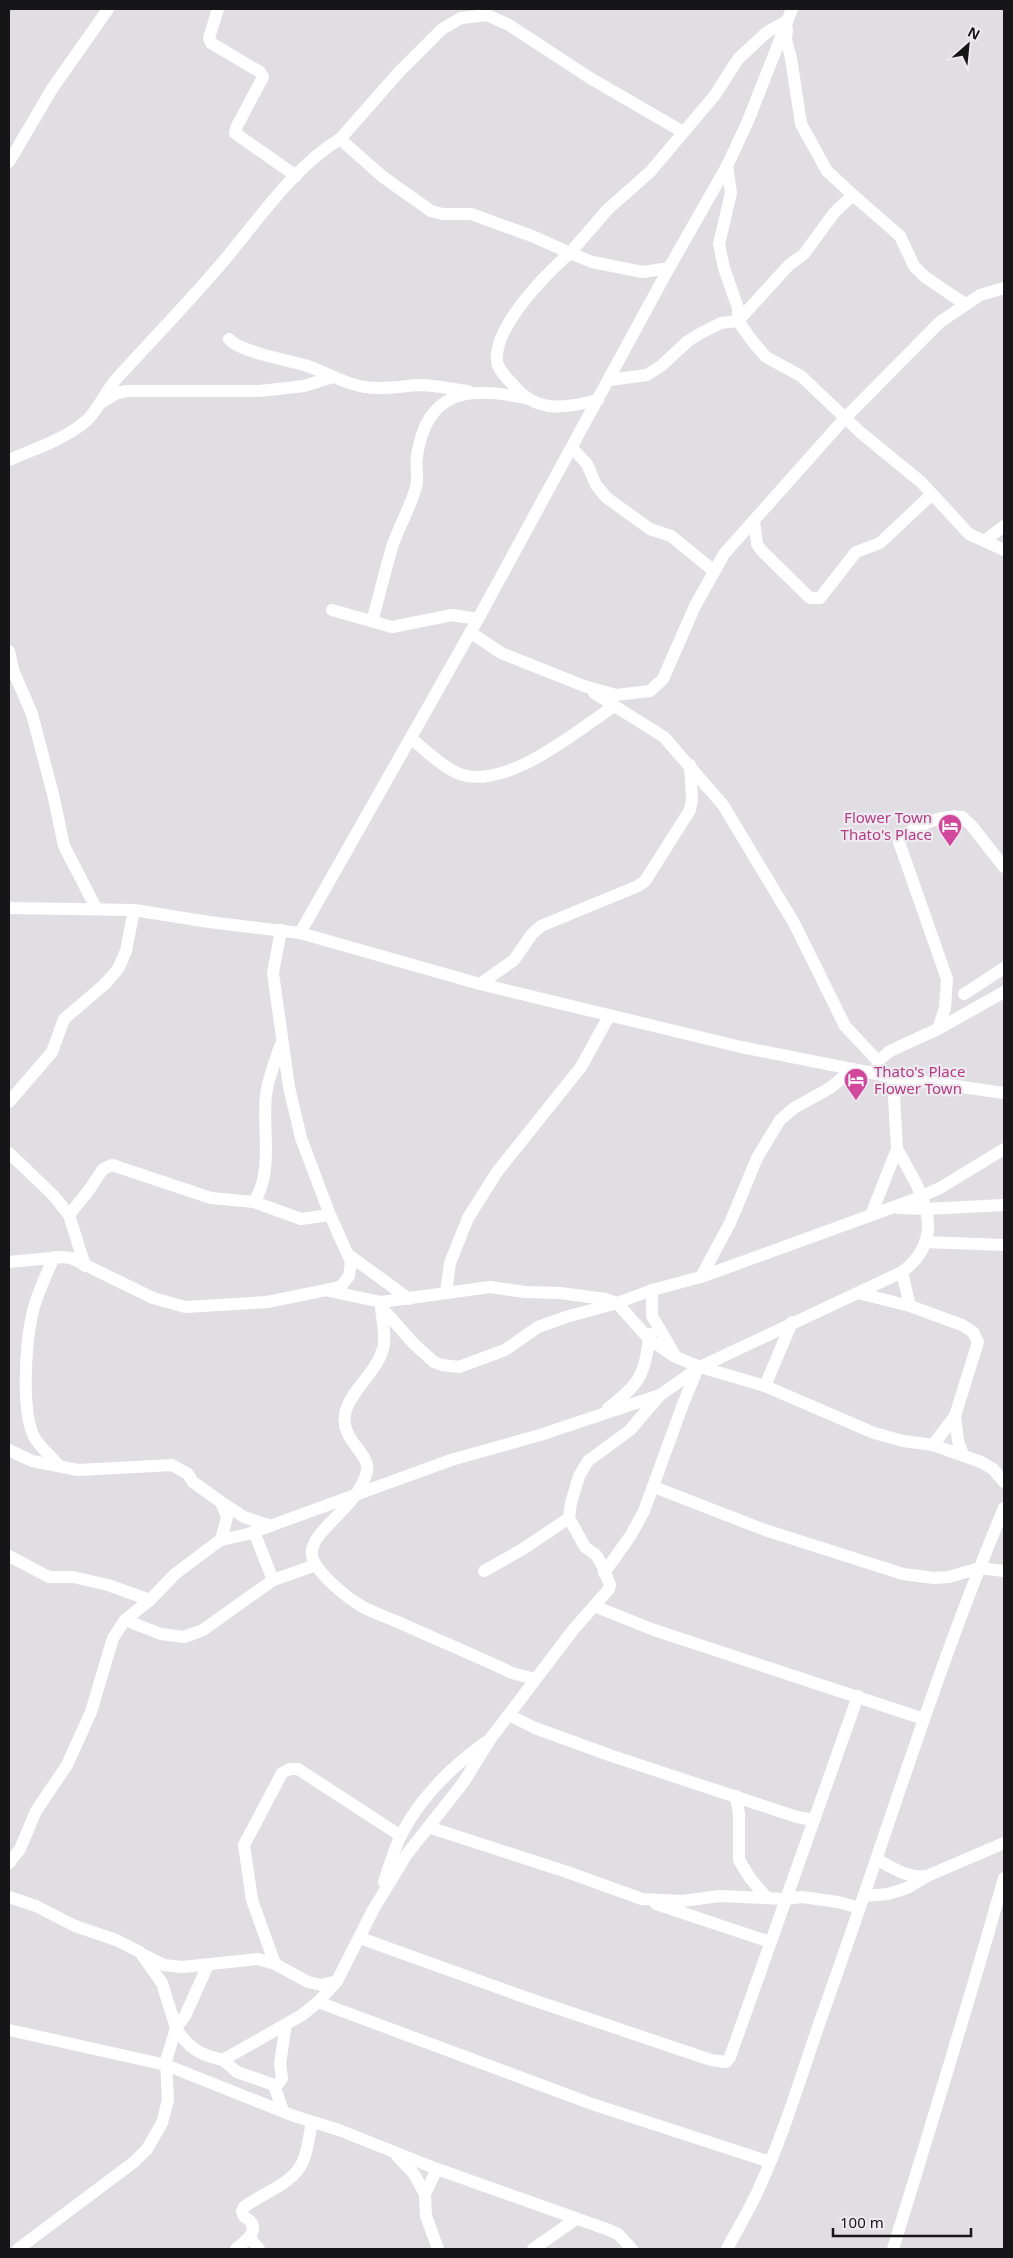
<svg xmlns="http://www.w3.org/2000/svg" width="1013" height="2258" font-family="'Noto Sans',sans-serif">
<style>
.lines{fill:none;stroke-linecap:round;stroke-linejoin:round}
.minor{stroke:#fff;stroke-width:12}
.labels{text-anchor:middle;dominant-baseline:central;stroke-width:4.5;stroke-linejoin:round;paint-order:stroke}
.hotel-label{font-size:15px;fill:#b23c85;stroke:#eeebf0;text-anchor:end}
</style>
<rect width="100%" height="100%" fill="#e1dee3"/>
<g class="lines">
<g class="minor">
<polyline points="218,9 209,38 211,43 260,72 263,77 237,126 235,133 296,176"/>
<polyline points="787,29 786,40 791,58 801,124 827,171 853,195"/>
<polyline points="340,139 400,71 442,29 461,18 487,15 509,25 590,78 683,132"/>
<polyline points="9,162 52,89 108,9"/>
<polyline points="727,166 731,193 719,244 724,268 738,308 738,321 753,342 766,357 801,376 860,432 921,482 969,534 1004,550"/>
<polyline points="669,268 643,272 592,262 570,253 608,209 650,172 715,95 738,59 767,32 787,21"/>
<path d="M229 339C239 352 288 360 304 365 325 371 343 384 365 387 384 390 401 386 419 385 435 385 452 389 468 391"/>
<polyline points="609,380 647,375 661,366 688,341 701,333 721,323 738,321 789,265 804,254 834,213 853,195 900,236 914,266 925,277 965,304"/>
<polyline points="102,402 117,393 127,391 260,391 304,386 333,377"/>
<polyline points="572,448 587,464 596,485 607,498 650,529 671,536 714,571"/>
<path d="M9 460C32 450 60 441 81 425 98 413 104 392 118 377 150 342 184 307 215 271 255 226 289 170 340 139L383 177 431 211 443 214H471L532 236 570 253C546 274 493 327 497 362 499 372 510 381 517 389 540 414 569 407 598 400"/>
<polyline points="754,521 757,544 761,550 810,598 820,598 856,552 880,543 932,494"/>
<polyline points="984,541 1004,526"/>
<polyline points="332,610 392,627 452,615 478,619"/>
<path d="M374 622V614C380 593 385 571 391 551 397 529 410 509 416 487 419 477 415 466 417 456 427 390 468 386 525 398"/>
<polyline points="470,632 501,653 584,686 616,695 650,691 663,679 695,606 724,554 845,418 940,322 980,295 1004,288"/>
<polyline points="9,651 13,670 32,714 54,798 64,846 96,908"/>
<polyline points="594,693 664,737 723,805 794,923 845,1026 878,1061"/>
<path d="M411 738C425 750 440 765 457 773 504 793 577 731 614 706"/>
<polyline points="9,908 134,910 209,922 300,933 480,984 741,1047 893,1077 1004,1093"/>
<polyline points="300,933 478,619 669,268 727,166 748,121 792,9"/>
<polyline points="480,984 514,960 532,934 541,926 638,886 645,881 690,810 692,800 690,765"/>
<polyline points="964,994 1004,968"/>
<path d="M938 1029 945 1008 947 979 899 842C911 826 942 814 962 817L971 825 1004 867"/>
<polyline points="877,1069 878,1061 890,1051 938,1029 1004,992"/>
<polyline points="9,1102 52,1052 64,1019 105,984 118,969 126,951 134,910"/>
<polyline points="9,1153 53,1195 69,1215 85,1266"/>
<path d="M254 1202C274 1171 262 1130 266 1095 268 1079 275 1062 280 1046"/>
<polyline points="898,1208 925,1209 1004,1205"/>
<polyline points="69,1215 89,1190 103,1169 112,1165 211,1198 254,1202 301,1219 330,1215"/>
<polyline points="871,1215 897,1149 893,1077"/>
<polyline points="925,1242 1004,1245"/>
<polyline points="349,1255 409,1299"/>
<path d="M54 1257C46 1276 36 1295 32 1315 26 1343 20 1416 36 1440 42 1449 52 1457 59 1466"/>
<polyline points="9,1262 62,1257 71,1258 153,1298 185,1307 267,1302 336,1288 342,1285 349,1276 351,1262 330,1215 301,1138 289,1087 273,973 281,930"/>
<polyline points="902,1272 910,1306"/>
<polyline points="701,1277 730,1223 757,1158 780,1120 794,1108 830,1088 853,1069"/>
<polyline points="652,1290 652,1316 676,1357 700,1367 765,1386 874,1433 903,1441 933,1445 981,1462 993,1469 1004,1482"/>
<polyline points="329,1291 381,1302 490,1287 525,1292 560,1293 605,1299 617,1303 649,1339 674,1356"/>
<polyline points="446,1293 450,1263 468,1218 497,1172 581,1067 609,1016"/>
<polyline points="858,1293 910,1306 962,1325 973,1332 978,1342 955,1416 933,1445"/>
<path d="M381 1304C381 1319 387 1336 383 1349 376 1373 353 1388 346 1410 337 1439 371 1453 367 1471 359 1506 316 1527 312 1550 308 1568 349 1599 363 1607 374 1613 386 1617 398 1622 435 1639 474 1655 512 1673L535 1679"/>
<polyline points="381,1307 414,1344 434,1362 442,1365 459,1367 505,1350 538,1327 566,1317 617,1303 652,1290 701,1277 913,1200 940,1188 1004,1149"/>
<polyline points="765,1386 792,1322"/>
<path d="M608 1408C642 1383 644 1374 650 1334"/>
<polyline points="955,1416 958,1441 963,1455"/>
<polyline points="9,1450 32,1461 78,1470 172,1465 188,1474 193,1482 221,1502 227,1517 221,1540"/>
<polyline points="654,1487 765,1530 903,1574 934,1578 949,1577 979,1568 1004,1571"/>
<polyline points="221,1502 244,1517 271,1526"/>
<polyline points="254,1532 273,1580"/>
<polyline points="9,1556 49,1577 73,1577 108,1585 150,1600"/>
<polyline points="484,1571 523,1549 569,1518"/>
<polyline points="604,1573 631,1535 644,1511 683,1404 698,1368"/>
<polyline points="594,1606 654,1630 924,1719"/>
<polyline points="125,1620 161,1634 184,1637 203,1630 273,1580 316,1565"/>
<polyline points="509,1715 535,1728 612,1756 797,1817 814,1820"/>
<polyline points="736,1796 739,1814 739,1860 750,1878 767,1898"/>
<polyline points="428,1827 567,1872 642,1899 682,1901 720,1896 785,1899 802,1897 838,1902 860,1908"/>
<path d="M878 1860C894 1869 908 1878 927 1876"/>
<polyline points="9,1863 20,1849 36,1811 67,1765 91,1712 113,1638 125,1620 150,1600 175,1574 215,1544 221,1540 248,1534 451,1460 540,1435 660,1395"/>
<path d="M384 1882C389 1867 394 1850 401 1835 421 1796 451 1767 486 1742"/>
<polyline points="865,1896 888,1894 907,1888 927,1876 1004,1843"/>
<polyline points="9,1897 36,1906 75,1926 116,1940 140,1952 162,1983 176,2028"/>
<polyline points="656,1904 770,1942"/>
<polyline points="360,1938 524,1997 711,2060 726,2062 730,2057 858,1696"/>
<polyline points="146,1956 164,1965 182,1967 258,1959 275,1964 308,1982 322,1985 337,1981"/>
<polyline points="275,1964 252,1900 244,1845 282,1773 290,1769 298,1769 401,1836"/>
<polyline points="318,2002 592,2104 770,2162"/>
<polyline points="176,2028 185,2016 208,1965"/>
<polyline points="9,2030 166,2065 294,2116 339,2130 437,2169 609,2230 618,2234 632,2249"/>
<polyline points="223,2060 237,2072 274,2085 283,2111"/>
<polyline points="274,2085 279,2083 282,2078 280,2064 286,2024"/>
<polyline points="397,2156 414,2174 425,2194"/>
<polyline points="437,2169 425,2194 426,2216 438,2249"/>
<polyline points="250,2238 259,2249"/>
<path d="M18 2249 134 2162 147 2149 162 2123 168 2100 166 2061 176 2028C188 2048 200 2055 223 2060L302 2015 318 2002 337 1981 373 1910 407 1854 463 1783 491 1738 573 1630 609 1589 610 1585 601 1563 596 1555 585 1547 569 1518 571 1503 579 1476 588 1461 630 1430 660 1395 700 1367 902 1272C951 1235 920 1190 897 1149"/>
<path d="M236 2249C243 2243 261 2231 249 2220 245 2217 243 2217 242 2211L244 2207C262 2193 294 2184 303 2161 308 2150 309 2135 312 2123"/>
<polyline points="533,2249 576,2219"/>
<path d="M727 2249C738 2228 751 2207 760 2186 786 2129 803 2069 824 2010 884 1843 935 1672 1004 1508"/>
<path d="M893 2249C931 2126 969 2002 1004 1878"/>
</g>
</g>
<defs>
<symbol id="hotel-pin" viewBox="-11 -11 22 30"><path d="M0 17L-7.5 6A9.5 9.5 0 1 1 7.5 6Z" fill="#d1479c" stroke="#eeebf0"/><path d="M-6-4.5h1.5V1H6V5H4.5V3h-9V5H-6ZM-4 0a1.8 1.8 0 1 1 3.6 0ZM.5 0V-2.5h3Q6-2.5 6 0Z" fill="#fff"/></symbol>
</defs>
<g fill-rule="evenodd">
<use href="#hotel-pin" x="936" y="812" width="28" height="38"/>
<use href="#hotel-pin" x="842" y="1066" width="28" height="38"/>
</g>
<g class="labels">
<g class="hotel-label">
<text x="932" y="817">Flower Town<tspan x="932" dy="17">Thato's Place</tspan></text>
<text x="874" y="1071" text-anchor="start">Thato's Place<tspan x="874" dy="17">Flower Town</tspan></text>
</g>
</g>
<rect width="1013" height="2258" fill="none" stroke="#161517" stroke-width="20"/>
<g transform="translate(968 45) rotate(27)" stroke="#eeebf0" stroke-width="4" paint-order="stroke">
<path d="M0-4L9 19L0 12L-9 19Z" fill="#161517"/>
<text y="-8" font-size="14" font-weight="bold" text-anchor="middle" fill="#161517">N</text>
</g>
<path d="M833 2228v8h138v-8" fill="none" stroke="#161517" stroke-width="2.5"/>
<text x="840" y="2228" font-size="15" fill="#161517" stroke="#eeebf0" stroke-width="4" paint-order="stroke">100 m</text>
</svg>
